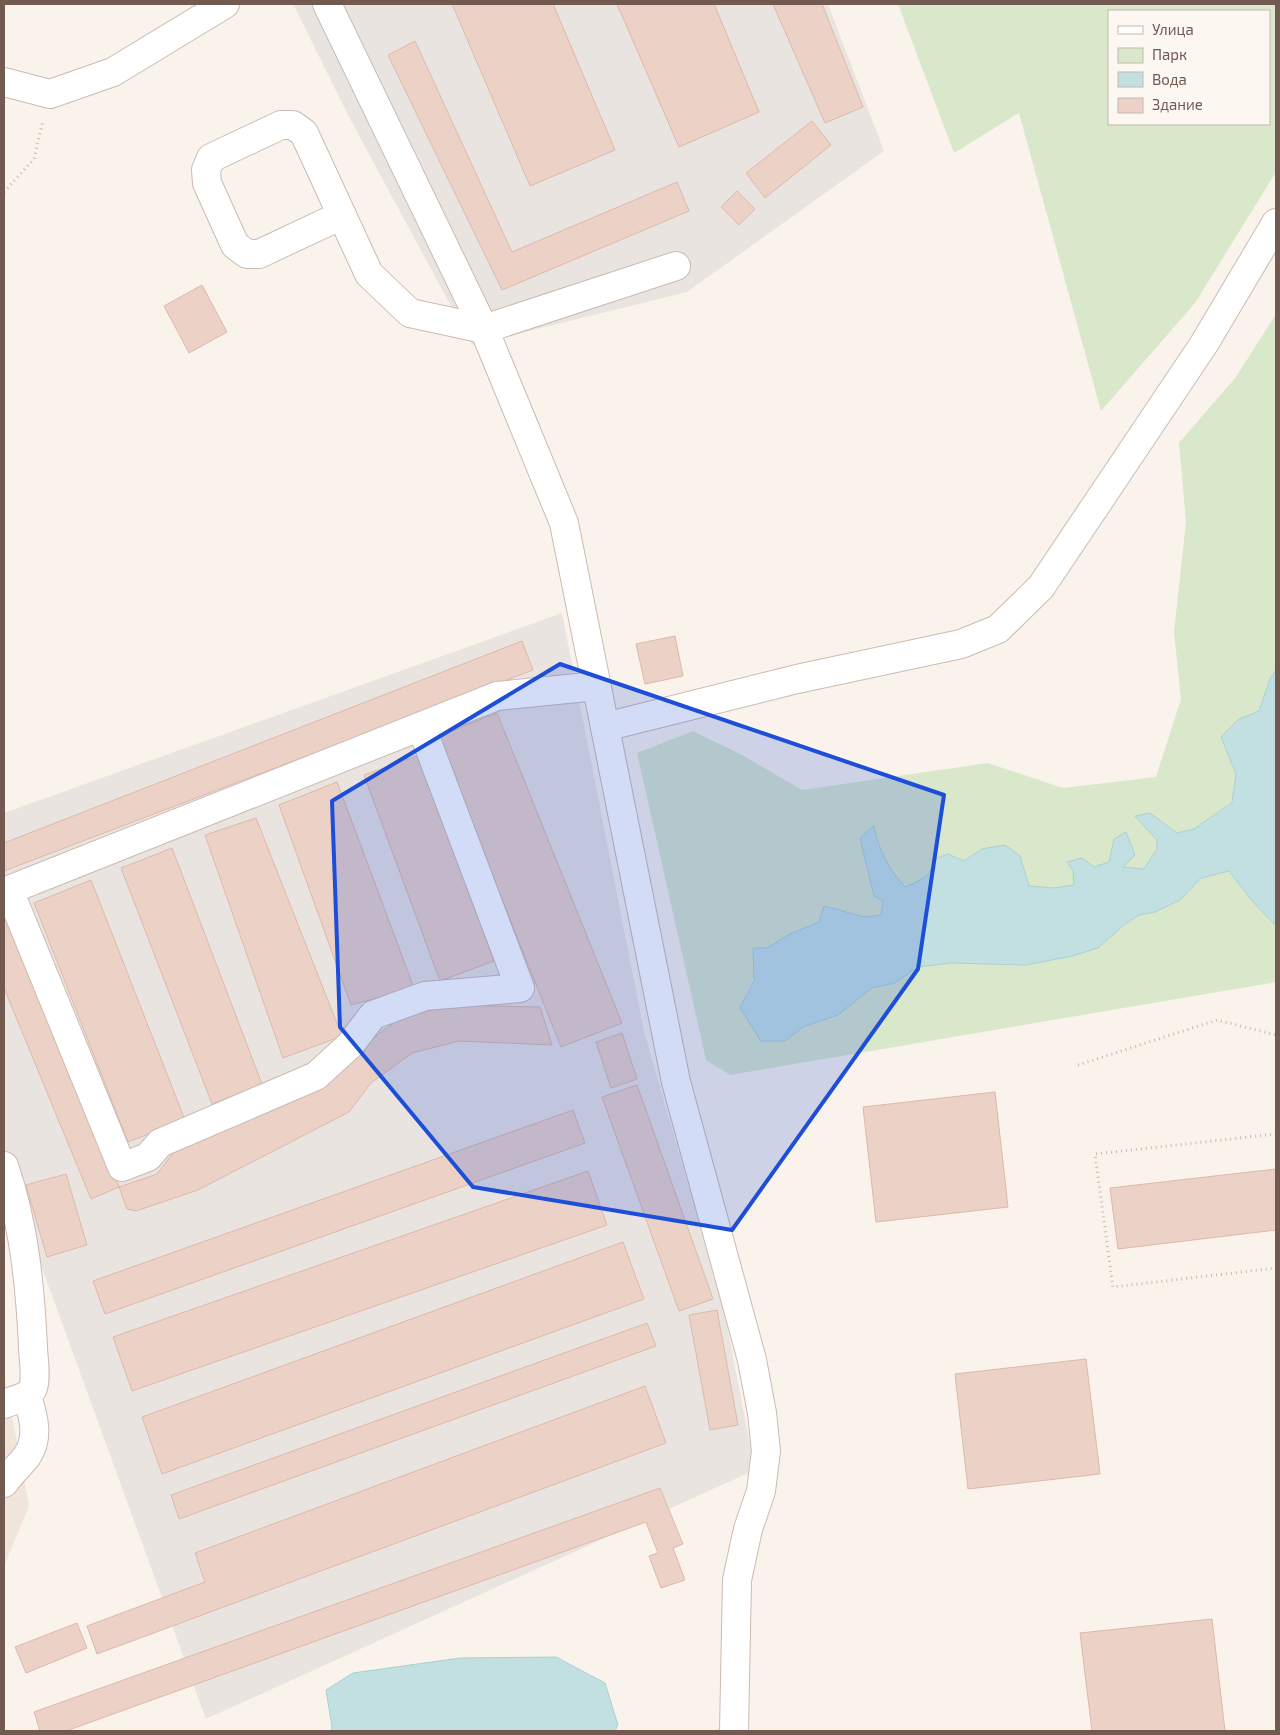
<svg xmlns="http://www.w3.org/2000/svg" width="1280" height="1735" font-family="'Exo 2',sans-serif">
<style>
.residential{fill:#f1e5db}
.industrial{fill:#eae4e0}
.green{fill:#d9e7cb;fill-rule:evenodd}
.water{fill:#c2e0e2;stroke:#a9d0d2}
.building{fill:#ecd2c6;stroke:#ddb8a9}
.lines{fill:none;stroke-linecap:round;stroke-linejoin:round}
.minor-casing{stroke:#cbbbb2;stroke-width:30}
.path{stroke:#d1b5a9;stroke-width:3;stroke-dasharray:1 4;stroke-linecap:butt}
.minor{stroke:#fff;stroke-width:28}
.marked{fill:#1d4ed8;fill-opacity:0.2;stroke:#1d4ed8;stroke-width:4;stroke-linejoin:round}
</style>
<rect width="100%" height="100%" fill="#faf3eb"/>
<polygon class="residential" points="4,1374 29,1506 4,1566"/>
<g class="industrial">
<polygon points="293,4 828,4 884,151 687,292 472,345 350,119"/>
<polygon points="562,613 644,1032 723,1305 755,1470 206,1719 17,1199 4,1203 4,813"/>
</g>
<g class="green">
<path d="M898 4H1276V172L1195 303 1101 411 1019 113 954 153ZM1109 11H1269V124H1109Z"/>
<polygon points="1276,314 1276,670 1270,679 1259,711 1239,719 1221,737 1236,774 1232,801 1194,829 1177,833 1150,813 1135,816 1157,840 1157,849 1144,869 1123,868 1114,839 1109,862 1094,867 1067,863 1073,871 1074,885 1054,888 1029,886 1020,856 982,849 964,861 948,854 917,883 905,887 887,866 878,848 874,827 883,901 881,915 865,917 845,911 790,934 767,948 740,1008 785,1041 803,1027 838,1015 872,988 895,983 918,967 951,963 1026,965 1098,948 1124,925 1139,915 1155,912 1180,900 1201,878 1229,871 1254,903 1276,926 1276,982 730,1075 706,1060 637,753 693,731 744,756 802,790 988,763 1063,788 1156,777 1181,699 1174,632 1186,522 1179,443 1236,377"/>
</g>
<g class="water">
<path d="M1276 670V926L1254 903 1229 871 1201 878 1180 900 1155 912 1139 915 1124 925 1098 948 1072 956 1026 965 951 963 918 967 895 983 872 988 838 1015 803 1027 785 1041H761L740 1008 754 980 753 948H767L790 934 819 922 824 906 865 917 881 915 883 901 874 896 860 838 874 826C879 851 888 868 905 887 921 881 931 875 937 858L948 854 964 861 982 849 1005 845 1020 856 1029 886 1054 888 1074 885 1073 871 1067 862 1082 858 1094 867 1109 862 1114 839 1126 832 1135 855 1123 867 1144 869 1157 849V840L1135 816 1150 813 1177 833 1194 829 1232 802 1236 774 1221 737 1239 719 1259 711 1270 679Z"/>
<polygon points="556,1657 605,1683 618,1725 615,1731 331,1731 332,1727 326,1690 353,1673 460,1658"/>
</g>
<g class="building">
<polygon points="452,4 553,4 615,150 530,186"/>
<polygon points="617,4 714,4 759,112 679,147"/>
<polygon points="773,4 822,4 863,107 825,123"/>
<polygon points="415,41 512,252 677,182 689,211 502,290 388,55"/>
<polygon points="812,121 831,145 765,198 746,173"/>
<polygon points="737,191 755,209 739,225 721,207"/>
<polygon points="202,285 227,332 189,353 164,306"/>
<polygon points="675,636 683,676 645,684 636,644"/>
<polygon points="522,641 533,670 4,871 4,843"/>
<polygon points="497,713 622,1023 561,1047 437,737"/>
<polygon points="419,755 494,961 440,981 364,775"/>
<polygon points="337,782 414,988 351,1005 279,805"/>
<polygon points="256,818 342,1036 283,1058 205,835"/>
<polygon points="172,848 262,1084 212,1104 121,868"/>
<polygon points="91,880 185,1120 128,1142 34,903"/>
<polygon points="4,907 119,1187 91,1199 4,988"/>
<polygon points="443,1005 540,1007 552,1045 459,1041 412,1053 371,1083 349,1112 198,1190 136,1211 127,1209 119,1187 157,1174 173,1153 325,1087 368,1042 400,1018"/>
<polygon points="622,1033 637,1079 611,1088 596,1042"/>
<polygon points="637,1085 713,1299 679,1311 602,1097"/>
<polygon points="995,1092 1008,1207 876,1222 863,1107"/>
<polygon points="573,1110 585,1143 105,1314 93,1281"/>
<polygon points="1276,1169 1276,1230 1118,1249 1110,1188"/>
<polygon points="588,1171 607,1225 132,1391 113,1337"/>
<polygon points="66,1174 87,1245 47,1257 26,1185"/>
<polygon points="623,1242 644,1299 162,1474 142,1417"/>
<polygon points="717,1310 738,1425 710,1430 689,1315"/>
<polygon points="647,1323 656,1346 179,1519 171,1495"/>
<polygon points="1086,1359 1100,1474 968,1489 955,1374"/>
<polygon points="645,1386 666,1443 97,1654 87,1626 205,1582 195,1553"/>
<polygon points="660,1488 683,1544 673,1548 685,1580 661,1588 649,1556 658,1553 646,1522 66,1731 40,1731 34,1712"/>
<polygon points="1212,1619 1225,1731 1092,1731 1080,1633"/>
<polygon points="77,1623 87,1648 26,1673 15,1647"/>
</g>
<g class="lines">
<defs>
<g id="minor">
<polyline points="327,4 484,329 564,523 676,1082 752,1360 762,1413 766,1451 761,1491 748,1529 737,1580 734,1731"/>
<polyline points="4,82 50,94 113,72 225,4"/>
<polyline points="342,215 259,254 247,254 235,245 207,183 206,170 211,158 281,125 293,125 304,133 369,274 410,313 484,329 676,266"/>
<polyline points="421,726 520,988 425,996 373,1015 350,1045 316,1076 160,1143 148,1157 122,1167 9,890 497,696 597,686"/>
<polyline points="605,727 797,679 961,644 998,629 1041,587 1204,344 1276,223"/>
<path d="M4 1166C24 1224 30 1285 33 1346 33 1358 37 1375 33 1388 29 1398 13 1400 4 1404"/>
<path d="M4 1483C11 1473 20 1465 27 1456 40 1437 33 1415 27 1396"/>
</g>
</defs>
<use href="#minor" class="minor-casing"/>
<g class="path">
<polyline points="4,192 34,159 43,121"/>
<polyline points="1078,1065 1217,1020 1276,1035"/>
<polyline points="1276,1134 1095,1154 1113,1287 1276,1268"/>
</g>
<use href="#minor" class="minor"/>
</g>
<path class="marked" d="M560 664 944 795 918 969 732 1230 473 1187 340 1027 332 801Z"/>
<rect width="1280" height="1735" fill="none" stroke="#735a51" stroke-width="10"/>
<rect x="1108" y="10" width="162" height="115" fill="#fdf7f1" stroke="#c6b8b1"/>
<rect x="1118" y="26" width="25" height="8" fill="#ffffff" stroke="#c6b8b1"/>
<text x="1152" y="35" font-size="15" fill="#735a51">Улица</text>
<rect x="1118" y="48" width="25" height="15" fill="#d9e7cb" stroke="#c6b8b1"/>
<text x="1152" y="60" font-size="15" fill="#735a51">Парк</text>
<rect x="1118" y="72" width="25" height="15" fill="#c2e0e2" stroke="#c6b8b1"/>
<text x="1152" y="85" font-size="15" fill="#735a51">Вода</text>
<rect x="1118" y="98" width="25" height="15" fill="#ecd2c6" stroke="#c6b8b1"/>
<text x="1152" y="110" font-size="15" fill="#735a51">Здание</text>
</svg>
